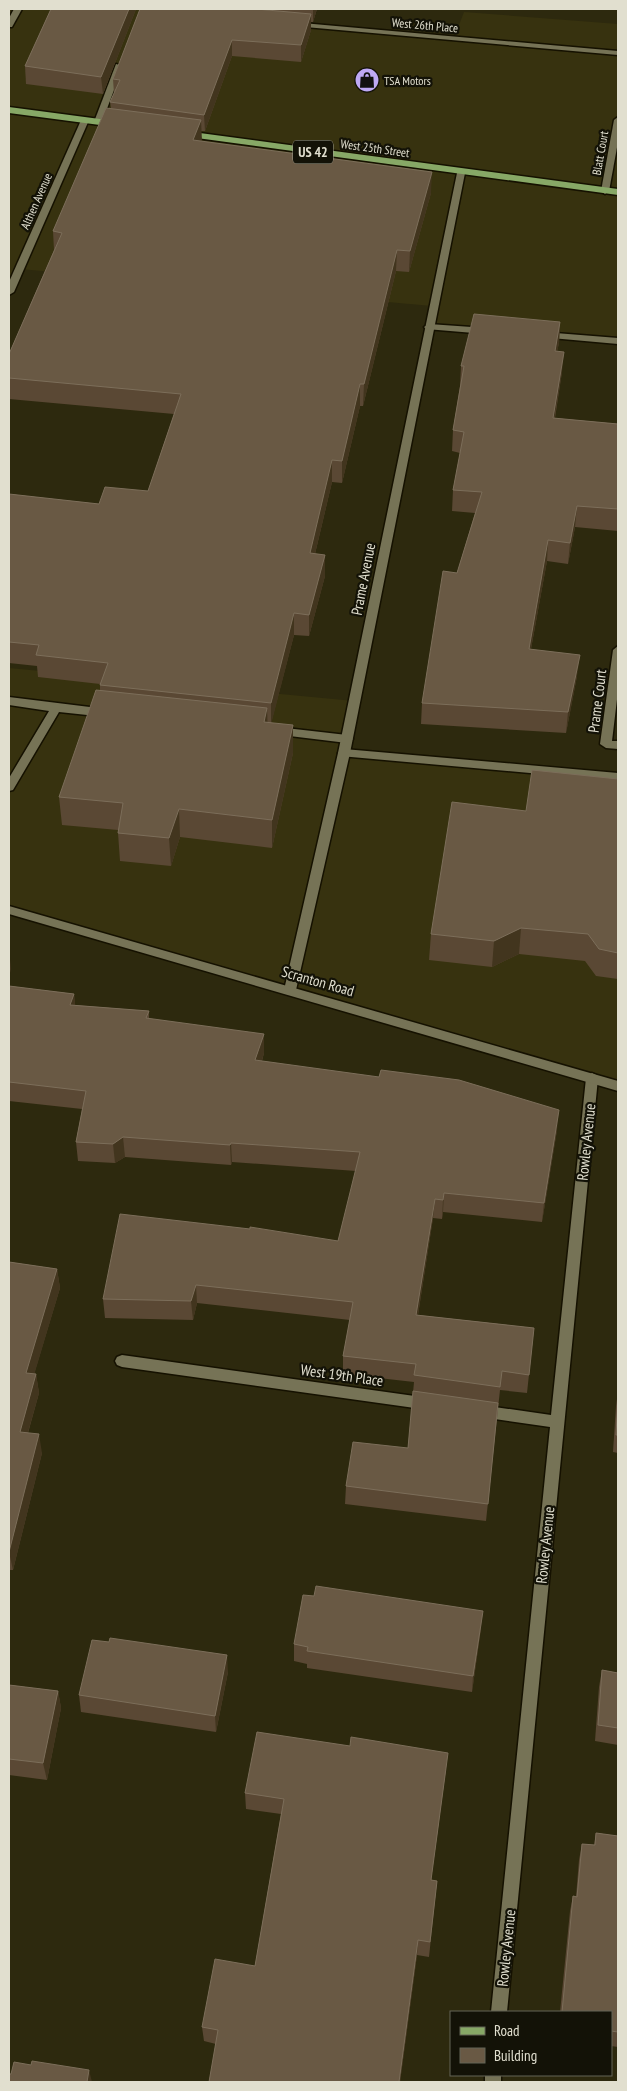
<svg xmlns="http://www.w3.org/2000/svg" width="627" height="2091" font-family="'PT Sans Narrow',sans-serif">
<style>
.built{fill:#37320f}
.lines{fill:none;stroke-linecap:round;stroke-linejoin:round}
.service-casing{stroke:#151100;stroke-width:3}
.minor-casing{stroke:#151100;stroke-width:3}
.tertiary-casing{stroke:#151100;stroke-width:3}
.primary-casing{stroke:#151100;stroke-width:3}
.service{fill:#767356;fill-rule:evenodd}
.minor{fill:#767356;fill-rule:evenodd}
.tertiary{fill:#767356;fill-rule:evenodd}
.primary{fill:#87a866;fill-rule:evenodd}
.wall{fill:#5a4834}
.shaded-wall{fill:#42351e}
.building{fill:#695944;stroke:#7c6e5a}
.labels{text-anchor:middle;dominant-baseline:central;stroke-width:4.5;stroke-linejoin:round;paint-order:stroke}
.far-street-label{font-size:12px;fill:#e1dfcf;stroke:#131207}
.far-poi-label{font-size:12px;fill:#e1dfcf;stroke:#131207;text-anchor:start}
.shield{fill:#131207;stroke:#a3a293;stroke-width:1}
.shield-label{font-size:14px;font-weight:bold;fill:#e1dfcf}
.street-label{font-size:15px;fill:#e1dfcf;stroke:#131207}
</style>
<rect width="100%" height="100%" fill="#2d290e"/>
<g class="built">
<polygon points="9,9 141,9 454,38 464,12 618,24 618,341 429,327 432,306 20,269 9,292"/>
<polygon points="9,668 354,701 344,753 618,777 618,1086 9,910"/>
</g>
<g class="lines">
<defs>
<g id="service">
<polygon points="14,9 22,9 12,27 9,27 9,18"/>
<polygon points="291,22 618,51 618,55 294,26 290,24"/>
<polygon points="429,324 486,328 491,331 486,334 426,329 424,327"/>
<polygon points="543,332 618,338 618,344 540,337 540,333"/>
<polygon points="618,646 618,691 612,741 618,741 618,749 606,748 600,744 613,650"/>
<polygon points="9,697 106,709 112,713 106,717 59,712 13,790 9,791 9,778 49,711 9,705"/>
<polygon points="277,727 347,735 353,739 347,743 273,734 271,731"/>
<polygon points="344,749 618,773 618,781 340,756 338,753 340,750"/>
</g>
<g id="minor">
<polygon points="116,64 123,66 102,122 95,124 94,122"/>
<polygon points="618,117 618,142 609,191 605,194 601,191 614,120"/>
<polygon points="82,118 89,120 14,292 9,295 9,282"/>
<polygon points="461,170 465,173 350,753 296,990 294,993 286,993 284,990 338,753 457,173"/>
<polygon points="592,1073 596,1075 598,1078 507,2012 491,2012 550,1427 481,1417 476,1415 474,1411 476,1407 481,1405 551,1415 586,1078 588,1075"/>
<polygon points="122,1355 429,1398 434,1400 436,1404 434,1408 429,1410 122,1367 117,1365 115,1361 117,1357"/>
<rect x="485" y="2075" width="16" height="7"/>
</g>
<polygon id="tertiary" points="9,906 618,1081 618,1091 9,914"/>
<g id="primary">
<polygon points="9,107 115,121 119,124 115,127 9,113"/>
<polygon points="185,131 618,189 618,195 182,136 182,132"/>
</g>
</defs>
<use href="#service" class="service-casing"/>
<use href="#minor" class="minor-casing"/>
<use href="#tertiary" class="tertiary-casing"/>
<use href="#primary" class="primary-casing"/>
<use href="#service" class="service"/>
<use href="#minor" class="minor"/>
<use href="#tertiary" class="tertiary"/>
<use href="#primary" class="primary"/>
</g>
<g class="wall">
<polygon points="51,9 136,9 103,94 26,84 25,66"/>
<polygon points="140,9 317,9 313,22 311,22 311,30 301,62 232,56 205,131 201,131 201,141 431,193 409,272 396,271 363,406 360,406 342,483 332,482 315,554 325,555 325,576 309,636 294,635 271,723 293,753 272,848 180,837 171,866 120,861 118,833 118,830 62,825 59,797 100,691 100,684 38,677 37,666 9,663 9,494 99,504 148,491 174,414 9,399 9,354 54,250 53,231 111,108 110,102 114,94 113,79"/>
<polygon points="560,322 559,343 557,351 562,372 555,418 618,424 618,531 575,527 568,564 547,561 531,649 577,676 566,733 421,724 422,703 457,573 475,513 452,511 453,490 460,453 452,451 453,430 460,386 461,366"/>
<polygon points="618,779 618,979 596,976 585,961 519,954 492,967 429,960 431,934 526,811"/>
<polygon points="9,986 74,994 75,1005 149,1011 149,1019 264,1034 264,1053 262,1061 557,1130 542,1222 443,1212 442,1219 433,1218 418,1315 534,1328 527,1393 500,1390 486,1521 345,1504 346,1486 408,1448 414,1382 343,1374 343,1356 350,1320 197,1303 193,1320 105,1318 103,1299 338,1241 356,1171 232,1162 231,1165 125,1157 115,1163 78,1161 76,1142 82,1109 9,1101"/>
<polygon points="9,1262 57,1269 60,1288 34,1374 36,1374 39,1393 28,1433 42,1453 13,1570 9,1570"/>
<polygon points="618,1392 618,1453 613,1452 616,1406"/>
<polygon points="481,1628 472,1692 307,1668 307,1664 294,1661 294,1644"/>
<polygon points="602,1670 618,1673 618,1745 595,1741 599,1687"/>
<polygon points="228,1672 216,1732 81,1712 79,1695"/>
<polygon points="9,1685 58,1691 61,1708 47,1780 9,1775"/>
<polygon points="446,1769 431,1880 437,1881 429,1957 417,1955 400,2082 209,2082 216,2044 204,2041 202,2027 255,1966 281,1814 246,1809 245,1793"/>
<polygon points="596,1833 618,1836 618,2047 611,2046 611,2012 560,2012 570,1911 573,1896 576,1897 579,1860 582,1844 594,1845"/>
</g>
<g class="shaded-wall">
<polygon points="129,9 136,9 103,94 101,77"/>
<polygon points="313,9 317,9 313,22"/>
<polygon points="311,14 311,30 301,62 301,45"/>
<polygon points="232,40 232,56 205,131 204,115"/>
<polygon points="201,120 202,141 194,161 193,140"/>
<polygon points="432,172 431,193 409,272 410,251"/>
<polygon points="397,250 396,271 363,406 364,384"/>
<polygon points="560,322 559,343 553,371 555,351"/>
<polygon points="564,352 562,372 551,439 553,418"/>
<polygon points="360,384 360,406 342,483 342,461"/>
<polygon points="332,460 332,482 310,575 310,553"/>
<polygon points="577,506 575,527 568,564 570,543"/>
<polygon points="548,540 547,561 527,670 529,649"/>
<polygon points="325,555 325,576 309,636 309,615"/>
<polygon points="294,613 294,635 271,725 271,703"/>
<polygon points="580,655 577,676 566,733 568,712"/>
<polygon points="267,708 268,736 264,722"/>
<polygon points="293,725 293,753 272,848 272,820"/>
<polygon points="179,809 180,837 171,866 169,838"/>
<polygon points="521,928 519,954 492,967 494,941"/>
<polygon points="9,949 11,969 9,977"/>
<polygon points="74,994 76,1014 70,1005"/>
<polygon points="264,1034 264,1053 256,1080 255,1060"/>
<polygon points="559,1110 557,1130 542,1222 544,1203"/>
<polygon points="123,1137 125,1157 115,1163 113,1144"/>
<polygon points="231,1143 232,1162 231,1165 230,1145"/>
<polygon points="444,1193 443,1212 442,1219 443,1200"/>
<polygon points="435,1199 433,1218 415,1334 416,1315"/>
<polygon points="57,1269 60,1288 29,1392 26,1373"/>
<polygon points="196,1285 197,1303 193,1320 191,1301"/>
<polygon points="36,1374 39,1393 23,1450 20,1432"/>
<polygon points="39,1434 42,1453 13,1570 9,1552"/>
<polygon points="483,1611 481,1628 472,1692 473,1676"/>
<polygon points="227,1655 228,1672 216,1732 215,1716"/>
<polygon points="58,1691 61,1708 47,1780 43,1763"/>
<polygon points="448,1753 446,1769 429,1896 431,1880"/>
<polygon points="418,1940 417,1955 400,2082 399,2082"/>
<polygon points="89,2070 92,2082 87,2082"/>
</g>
<g class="building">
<polygon points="51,9 129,9 101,77 25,66"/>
<polygon points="140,9 256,9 311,14 301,45 232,40 204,115 110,102 120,80 113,79"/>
<polygon points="106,108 201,120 193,140 432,172 410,251 397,250 364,384 360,384 342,461 332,460 310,553 325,555 309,615 294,613 271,703 100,685 108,663 36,655 39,645 9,642 9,494 99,504 105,487 148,491 181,394 9,378 9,354 62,233 53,231"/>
<polygon points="474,314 560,322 555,351 564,352 553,418 618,424 618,509 577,506 570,543 548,540 529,649 580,655 568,712 422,703 443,571 457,573 482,492 453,490 464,432 453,430 464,366 461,366"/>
<polygon points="96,690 267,708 264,722 293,725 272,820 179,809 169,838 118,833 123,803 59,797"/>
<polygon points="532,770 618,779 618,953 599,949 588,934 521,928 494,941 431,934 452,802 526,811"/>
<polygon points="9,986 74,994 70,1005 149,1011 146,1018 264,1034 255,1060 379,1077 381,1070 459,1080 559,1110 544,1203 444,1193 443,1200 435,1199 416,1315 534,1328 529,1375 502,1371 500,1387 414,1375 416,1364 343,1356 353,1302 196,1285 191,1301 103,1299 120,1214 250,1229 250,1227 338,1241 360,1152 231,1143 230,1145 123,1137 113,1144 76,1142 86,1091 9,1082"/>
<polygon points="9,1262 57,1269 26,1373 36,1374 20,1432 39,1434 9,1552"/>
<polygon points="413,1391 498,1403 488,1504 346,1486 353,1442 408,1448"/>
<polygon points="618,1397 618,1435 616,1435"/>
<polygon points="316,1586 483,1611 473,1676 307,1651 308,1647 294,1644 303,1595 314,1596"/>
<polygon points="110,1638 227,1655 215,1716 79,1695 92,1640 109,1642"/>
<polygon points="602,1670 618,1673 618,1728 598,1725"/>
<polygon points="9,1685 58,1691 43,1763 9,1759"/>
<polygon points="257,1732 350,1746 351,1737 448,1753 431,1880 437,1881 430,1942 418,1940 399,2082 209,2082 218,2030 202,2027 215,1959 255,1966 284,1799 245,1793"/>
<polygon points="596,1833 618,1836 618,2032 611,2031 611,2012 562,2012 573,1896 577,1897 582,1844 595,1845"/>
<polygon points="32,2061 89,2070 87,2082 9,2082 9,2074 11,2074 14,2062 31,2065"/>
</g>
<defs>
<symbol id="shop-disc" viewBox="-11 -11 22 22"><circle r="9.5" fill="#bea9f5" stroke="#131207"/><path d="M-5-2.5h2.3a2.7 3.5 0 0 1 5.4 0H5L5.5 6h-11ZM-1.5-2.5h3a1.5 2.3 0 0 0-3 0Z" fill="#111"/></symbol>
</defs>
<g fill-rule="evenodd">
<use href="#shop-disc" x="353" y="66" width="28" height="28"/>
</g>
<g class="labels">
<g class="far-street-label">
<text transform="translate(425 25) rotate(5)">West 26th Place</text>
<text transform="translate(375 148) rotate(8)">West 25th Street</text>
<text transform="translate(600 153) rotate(-80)">Blatt Court</text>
<text transform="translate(36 201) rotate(-66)">Althen Avenue</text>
</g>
<g class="far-poi-label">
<text x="384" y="80">TSA Motors</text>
</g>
<rect class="shield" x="293" y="140.5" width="40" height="23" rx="4"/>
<g class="shield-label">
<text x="313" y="152">US 42</text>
</g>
<g class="street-label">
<text transform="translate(363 579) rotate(-79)">Prame Avenue</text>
<text transform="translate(597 701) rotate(-83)">Prame Court</text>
<text transform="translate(318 981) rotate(16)">Scranton Road</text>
<text transform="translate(586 1142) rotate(-84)">Rowley Avenue</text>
<text transform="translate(342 1375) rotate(8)">West 19th Place</text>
<text transform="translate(545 1545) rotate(-84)">Rowley Avenue</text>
<text transform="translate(506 1948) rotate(-84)">Rowley Avenue</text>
</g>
</g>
<rect width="627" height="2091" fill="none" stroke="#e1dfcf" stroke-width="20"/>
<rect x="450" y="2011" width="162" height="65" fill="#131207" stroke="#656457"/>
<rect x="460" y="2027" width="25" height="8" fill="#87a866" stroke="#656457"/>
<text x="494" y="2036" font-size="15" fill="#e1dfcf">Road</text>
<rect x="460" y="2048" width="25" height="15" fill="#695944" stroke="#656457"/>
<text x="494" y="2061" font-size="15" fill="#e1dfcf">Building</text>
</svg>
